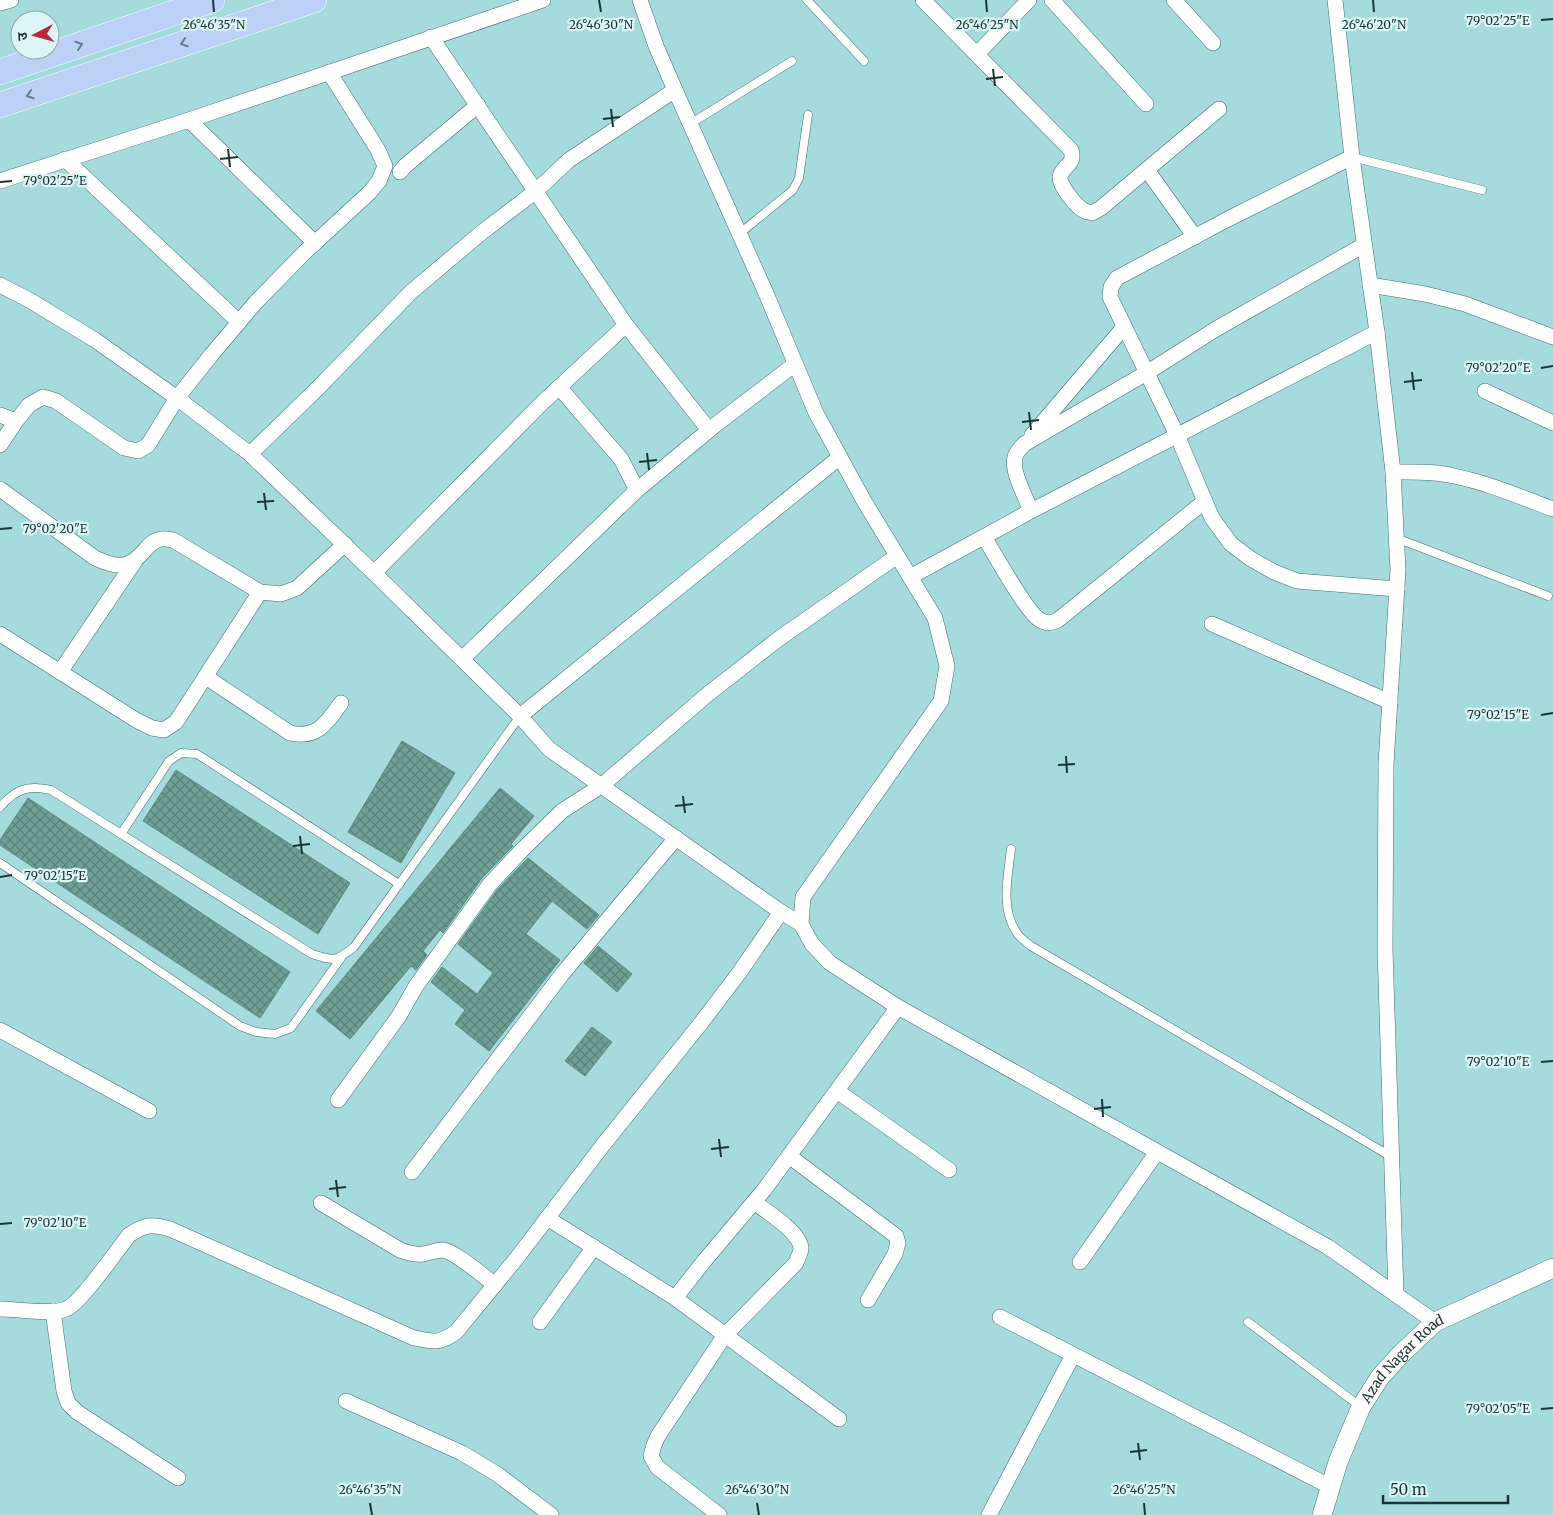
<svg xmlns="http://www.w3.org/2000/svg" width="1553" height="1515" font-family="Merriweather,'Noto Sans Devanagari',serif">
<style>
.building{fill:url(#building-cross-hatch);stroke:#5a8a80}
.lines{fill:none;stroke-linecap:round;stroke-linejoin:round}
.service-casing{stroke:#3b6d70;stroke-width:9}
.minor-casing{stroke:#3b6d70;stroke-width:16}
.tertiary-casing{stroke:#3b6d70;stroke-width:20}
.trunk-casing{stroke:#fff;stroke-width:26}
.service{stroke:#fff;stroke-width:8}
.minor{stroke:#fff;stroke-width:15}
.tertiary{stroke:#fff;stroke-width:19}
.trunk{stroke:#bbd2f6;stroke-width:25}
.oneway{stroke:#657b8b}
.ticks{fill:none;stroke:#1e3334;stroke-width:2}
.labels{text-anchor:middle;dominant-baseline:central;stroke-width:4.5;stroke-linejoin:round;paint-order:stroke}
.street-label{font-size:14px;fill:#1e3334;stroke:#dcf6f7}
.ticks-label{font-size:12px;text-anchor:middle;fill:#1e3334;stroke:#dcf6f7;stroke-width:4.5;stroke-linejoin:round;paint-order:stroke}
</style>
<defs>
<pattern id="building-cross-hatch" width="8" height="8" patternUnits="userSpaceOnUse" patternTransform="scale(1.25)"><rect width="8" height="8" fill="#6fa095"/><path d="M0 0l8 8M0 8l8-8" fill="none" stroke="#5b837a"/></pattern>
</defs>
<rect width="100%" height="100%" fill="#a6dbdd"/>
<g class="building">
<polygon points="402,741 455,773 401,863 348,832"/>
<polygon points="176,770 350,883 318,934 143,821"/>
<polygon points="500,788 534,816 511,844 513,846 482,878 443,933 440,930 423,951 427,955 416,970 411,966 350,1039 316,1011"/>
<polygon points="28,798 290,972 260,1018 0,845 0,840"/>
<polygon points="528,858 599,915 587,929 552,901 526,934 560,960 489,1051 455,1024 465,1010 431,982 442,967 477,994 493,973 458,944 497,890"/>
<polygon points="598,946 632,974 617,992 584,963"/>
<polygon points="592,1027 612,1042 585,1076 565,1061"/>
</g>
<g class="lines">
<defs>
<g id="service">
<polyline points="807,0 864,61"/>
<polyline points="690,124 792,61"/>
<polyline points="1352,157 1482,190"/>
<polyline points="739,234 793,190 799,178 808,115"/>
<polyline points="1396,538 1548,596"/>
<path d="M0 807C16 789 27 785 51 790L312 954C334 961 335 962 354 947L520 716"/>
<polyline points="121,834 169,761 181,753 197,754 399,884"/>
<path d="M1011 849C1008 876 1000 909 1017 933 1020 938 1026 942 1031 946L1392 1157"/>
<polyline points="0,863 240,1026 256,1032 275,1034 291,1028 341,958"/>
<polyline points="1248,1322 1361,1407"/>
</g>
<g id="minor">
<polyline points="640,0 656,46 675,90 765,291 816,413 864,501 935,618 947,666 941,701 803,897 801,924 812,944 830,963 898,1007 1328,1247 1435,1322"/>
<path d="M923 0 1071 150C1076 166 1062 165 1060 177 1059 185 1077 208 1085 211 1087 212 1090 212 1092 213L1101 208 1219 109"/>
<polyline points="1052,0 1146,104"/>
<polyline points="1174,0 1213,43"/>
<polyline points="1335,0 1352,157 1377,332 1393,472 1398,570 1386,764 1385,949 1396,1295"/>
<polyline points="0,3 11,0"/>
<polyline points="431,37 626,325 709,430"/>
<polyline points="977,54 1029,0"/>
<polyline points="189,120 315,243"/>
<polyline points="1352,157 1228,219 1117,278 1111,287 1110,297 1177,435 1212,518 1231,544 1251,559 1274,572 1297,581 1397,589"/>
<polyline points="65,159 239,322"/>
<polyline points="1147,170 1195,237"/>
<polyline points="400,172 405,166 478,105"/>
<polyline points="0,181 189,120 543,0"/>
<polyline points="0,285 31,301 95,340 177,398 250,454 374,573 520,716 549,749 781,912 801,924"/>
<polyline points="1370,285 1425,294 1465,304 1553,337"/>
<polyline points="559,387 621,459 637,490"/>
<polyline points="1485,391 1553,423"/>
<polyline points="0,415 16,421"/>
<polyline points="1032,435 1124,327"/>
<polyline points="0,445 16,421 29,405 43,397 56,401 124,448 138,451 148,445 177,398 212,354 256,302 305,252 369,193 379,181 385,166 378,150 329,72"/>
<polyline points="250,454 318,388 411,292 481,233 536,191 569,160 675,90"/>
<path d="M1393 472C1413 472 1434 471 1454 476 1488 483 1521 497 1553 509"/>
<path d="M0 489 95 558C117 568 128 570 145 550 149 545 154 540 161 539 165 538 170 540 173 540L260 592 281 594 297 588 345 544"/>
<path d="M1031 511C1026 497 1011 472 1015 457 1016 452 1021 448 1024 444L1148 372 1216 329 1364 245"/>
<path d="M984 537C994 553 1027 613 1040 620 1047 624 1051 623 1058 620L1205 501"/>
<polyline points="374,573 542,403 626,325"/>
<polyline points="910,577 1031,511 1377,332"/>
<polyline points="1212,624 1390,702"/>
<polyline points="0,634 136,720 152,728 164,730 176,722 260,592"/>
<polyline points="462,659 637,490 714,426 795,364"/>
<polyline points="60,672 135,561"/>
<path d="M206 677 290 733C317 739 327 723 341 703"/>
<polyline points="520,716 840,457"/>
<polyline points="0,1030 149,1111"/>
<polyline points="837,1091 949,1170"/>
<polyline points="338,1100 399,1016 416,986 490,884 521,851 562,811 601,786 708,694 777,640 897,556"/>
<polyline points="789,1156 896,1236 898,1243 895,1254 868,1300"/>
<polyline points="412,1172 563,973 676,838"/>
<path d="M321 1203 400 1250C408 1253 415 1255 423 1254 430 1253 436 1250 443 1250 456 1252 483 1276 495 1285"/>
<polyline points="547,1218 675,1298 839,1419"/>
<polyline points="1080,1262 1157,1152"/>
<polyline points="675,1298 705,1260 764,1190 898,1007"/>
<path d="M0 1309C16 1309 52 1315 66 1309 80 1304 118 1249 129 1235 146 1224 151 1224 170 1229L414 1338C434 1342 439 1344 456 1332L516 1259 603 1145 701 1023 739 973 781 912"/>
<polyline points="53,1311 64,1391 68,1403 77,1412 178,1478"/>
<polyline points="1000,1317 1331,1487"/>
<polyline points="540,1322 594,1247"/>
<polyline points="346,1401 462,1453 497,1474 551,1515"/>
<path d="M719 1515 657 1467 651 1456 654 1445 658 1436 725 1335 796 1263C797 1259 801 1253 801 1248 800 1232 766 1211 754 1202"/>
<polyline points="989,1515 1073,1355"/>
</g>
<g id="tertiary">
<path id="s1" d="M1322 1515 1338 1462 1361 1407 1380 1377 1401 1354 1435 1322 1553 1268"/>
</g>
<g id="trunk">
<polyline points="0,72 212,0"/>
<polyline points="0,105 314,0"/>
</g>
</defs>
<use href="#service" class="service-casing"/>
<use href="#minor" class="minor-casing"/>
<use href="#tertiary" class="tertiary-casing"/>
<use href="#trunk" class="trunk-casing"/>
<use href="#service" class="service"/>
<use href="#minor" class="minor"/>
<use href="#tertiary" class="tertiary"/>
<use href="#trunk" class="trunk"/>
</g>
<defs><path id="oneway-chevron" d="M-2-3.5L2.5 0L-2 3.5" fill="none" stroke-width="1.6" stroke-linecap="round" stroke-linejoin="round" transform="scale(1.25)"/></defs>
<g class="oneway">
<use href="#oneway-chevron" transform="translate(184 43) rotate(162)"/>
<use href="#oneway-chevron" transform="translate(79 45) rotate(-19)"/>
<use href="#oneway-chevron" transform="translate(30 95) rotate(162)"/>
</g>
<path class="ticks" d="M213 0 214 12M599 0 601 12M986 0 987 12M1373 0 1374 12M1541 20 1553 19M993 69 995 86M986 79 1003 77M611 109 613 127M603 119 620 117M228 149 230 167M220 159 238 157M0 182 12 181M1541 368 1553 366M1412 372 1414 390M1404 382 1422 380M1029 412 1031 430M1022 422 1039 420M647 453 649 470M639 462 657 460M264 493 266 510M257 502 274 501M0 529 12 528M1541 715 1553 713M1066 756 1067 773M1058 765 1075 764M683 796 685 813M675 806 693 804M300 836 302 854M293 846 310 844M0 877 12 875M1541 1062 1553 1061M1102 1099 1103 1117M1094 1109 1111 1107M719 1139 721 1157M711 1149 729 1147M336 1180 338 1197M329 1189 346 1187M0 1224 12 1223M1541 1409 1553 1408M1138 1443 1140 1460M1130 1452 1147 1450M370 1503 372 1515M757 1503 759 1515M1144 1503 1145 1515"/>
<g class="labels">
<g class="street-label">
<text stroke="none"><textPath href="#s1" startOffset="179">Azad Nagar Road</textPath></text>
</g>
</g>
<g class="ticks-label">
<text x="1498" y="25">79°02'25"E</text>
<text x="214" y="29">26°46'35"N</text>
<text x="601" y="29">26°46'30"N</text>
<text x="987" y="29">26°46'25"N</text>
<text x="1374" y="29">26°46'20"N</text>
<text x="55" y="185">79°02'25"E</text>
<text x="1498" y="372">79°02'20"E</text>
<text x="55" y="533">79°02'20"E</text>
<text x="1498" y="719">79°02'15"E</text>
<text x="55" y="880">79°02'15"E</text>
<text x="1498" y="1066">79°02'10"E</text>
<text x="55" y="1227">79°02'10"E</text>
<text x="1498" y="1413">79°02'05"E</text>
<text x="370" y="1494">26°46'35"N</text>
<text x="757" y="1494">26°46'30"N</text>
<text x="1144" y="1494">26°46'25"N</text>
</g>
<g transform="translate(35 35) rotate(264)"><circle r="24" fill="#dcf6f7" stroke="#90a8a9"/>
<path d="M0-4L9 19L0 12L-9 19Z" fill="#b8273a"/>
<text y="-8" font-size="14" font-weight="bold" text-anchor="middle" fill="#1e3334">उ</text>
</g>
<path d="M1383 1495v8h125v-8" fill="none" stroke="#1e3334" stroke-width="2.5"/>
<text x="1390" y="1495" font-size="15" fill="#1e3334" stroke="#dcf6f7" stroke-width="4" paint-order="stroke">50 m</text>
</svg>
